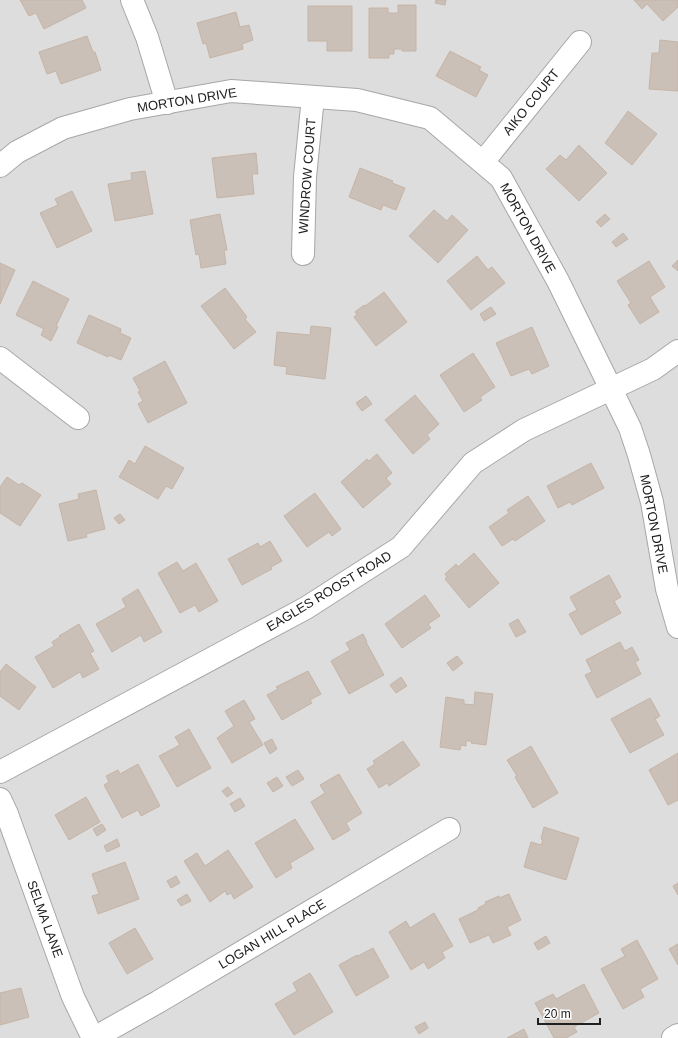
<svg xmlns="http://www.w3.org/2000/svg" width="678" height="1038" font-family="Arial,sans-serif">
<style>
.residential{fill:#dedddd}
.building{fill:#cac0b8;stroke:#c5b4a6}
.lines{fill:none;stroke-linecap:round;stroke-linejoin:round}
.minor-casing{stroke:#a7a7a7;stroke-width:24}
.minor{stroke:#fff;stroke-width:22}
.labels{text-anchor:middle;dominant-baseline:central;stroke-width:3.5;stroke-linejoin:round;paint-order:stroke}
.street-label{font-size:13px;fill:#202020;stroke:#fff}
</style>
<rect width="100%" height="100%" fill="#f2eee6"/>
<rect class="residential" x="0" y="0" width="678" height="1038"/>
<g class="building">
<polygon points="20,0 82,0 86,8 44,29 36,13 29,16"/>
<polygon points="436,0 446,0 445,5 435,3"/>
<polygon points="634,0 678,0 678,7 663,21 647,4 642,9"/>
<polygon points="398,5 416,5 416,51 402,51 402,49 394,49 394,54 389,54 389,58 369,58 369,8 388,8 388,13 398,13"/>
<polygon points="308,6 352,6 352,51 327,51 327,41 308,41"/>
<polygon points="236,12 240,27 249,25 253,40 242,44 243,49 210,58 206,43 203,44 197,23"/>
<polygon points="87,36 93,52 95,52 101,70 61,84 56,71 47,74 39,52"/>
<polygon points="660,40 678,42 678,91 649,89 652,53 659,53"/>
<polygon points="450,51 481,67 479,70 488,75 476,97 436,76"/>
<polygon points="628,111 657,134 632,165 605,143"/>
<polygon points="579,145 607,173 579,201 546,169 560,155 566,160"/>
<polygon points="256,153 258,174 252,174 254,194 217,198 212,158"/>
<polygon points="360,168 393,181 392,183 405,188 396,210 383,205 381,210 349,197"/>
<polygon points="145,171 153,214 115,221 108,184 132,180 131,173"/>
<polygon points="72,191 92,231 57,248 40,213 58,205 55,199"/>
<polygon points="434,210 447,221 452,215 468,230 438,263 409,236"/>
<polygon points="220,214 227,250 224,250 226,264 201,268 199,254 196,255 190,220"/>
<polygon points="605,214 610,219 601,227 596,222"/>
<polygon points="623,233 628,239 616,247 612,242"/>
<polygon points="477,256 488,270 492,267 505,283 471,310 447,281"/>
<polygon points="678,260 678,271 672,266"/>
<polygon points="649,261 665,287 650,297 659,312 640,324 628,305 631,303 617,281"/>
<polygon points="0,263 15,270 0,304"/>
<polygon points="33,281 69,299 56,326 58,327 51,341 41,335 44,329 16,315"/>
<polygon points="225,288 247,317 245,319 256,332 234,349 201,306"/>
<polygon points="384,292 407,322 376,346 354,317 357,314 355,312 364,305 365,306"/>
<polygon points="491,307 496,314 484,321 480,314"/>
<polygon points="89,315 121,329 120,333 131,338 121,360 109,355 108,357 77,343"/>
<polygon points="311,326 331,328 325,379 286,374 287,367 274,365 277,332 310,335"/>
<polygon points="532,327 549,366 532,374 529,369 511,376 496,343"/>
<polygon points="473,353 495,387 480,397 482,400 464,412 440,375"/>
<polygon points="165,361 187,403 148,423 138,404 143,401 138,392 140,391 133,378"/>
<polygon points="415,395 439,424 427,435 430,439 413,454 385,420"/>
<polygon points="366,396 372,404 362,411 356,403"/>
<polygon points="145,446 184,468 172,489 166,486 158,499 119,477 129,460 135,464"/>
<polygon points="377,454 392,473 386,478 391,484 363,508 341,482 367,459 369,461"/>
<polygon points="591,463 604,488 572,505 570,502 558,508 547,486"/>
<polygon points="7,477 19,485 22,483 41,495 20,526 0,513 0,487"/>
<polygon points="96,490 105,529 86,534 87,537 68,541 59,504 79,499 78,494"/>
<polygon points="315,493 341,529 332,536 329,532 307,547 284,516"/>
<polygon points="528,496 545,521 515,541 513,539 502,546 489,527 509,513 507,510"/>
<polygon points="120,514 125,520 119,524 114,518"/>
<polygon points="270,541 282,561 271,567 272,569 242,585 228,559 258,543 260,547"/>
<polygon points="474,553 499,583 469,608 445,579 447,577 445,574 456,564 458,567"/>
<polygon points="177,562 183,571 196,563 218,601 199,612 195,605 180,613 158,573"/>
<polygon points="609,575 621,597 614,601 621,613 581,635 569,614 577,610 570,597"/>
<polygon points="138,589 162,632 144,642 141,635 112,652 96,624 126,607 122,599"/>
<polygon points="425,595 440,616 428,624 431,628 402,648 385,624"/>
<polygon points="518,619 526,632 516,637 509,624"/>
<polygon points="79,624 94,651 90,653 99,669 83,678 80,672 53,688 35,657 54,646 52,642 60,637 59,636"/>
<polygon points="363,634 367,642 366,642 384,675 349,694 331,661 350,650 346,643"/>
<polygon points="620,642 625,651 632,647 639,660 635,662 641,674 597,698 585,675 592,672 586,660"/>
<polygon points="457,656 463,663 453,671 447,663"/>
<polygon points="6,664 36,687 19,710 0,696 0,672"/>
<polygon points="308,671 321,694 310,700 312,703 282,720 267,695 278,689 276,687"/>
<polygon points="401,677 407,686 396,693 390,685"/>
<polygon points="475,692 493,694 486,745 471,743 472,741 466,741 466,746 461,745 460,750 440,747 446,697 464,700 464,704 474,705"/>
<polygon points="650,698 660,716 655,719 664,735 630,753 611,719"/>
<polygon points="244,700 255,719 249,722 263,745 232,763 217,738 234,726 225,711"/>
<polygon points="189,729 211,768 177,787 159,756 180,745 175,737"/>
<polygon points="272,739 277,749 270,754 264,743"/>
<polygon points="403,741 420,765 389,786 387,783 379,788 367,769 375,764 373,761"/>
<polygon points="531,746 558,793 533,808 515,777 517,776 507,760"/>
<polygon points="678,753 678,800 668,805 649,770"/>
<polygon points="138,764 160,806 141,816 138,810 122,818 104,785 109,782 106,776 118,770 120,774"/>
<polygon points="298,770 304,779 292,786 286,777"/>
<polygon points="339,774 362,813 346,823 350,830 333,840 311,802 325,793 320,785"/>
<polygon points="277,777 283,786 273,792 267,783"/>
<polygon points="228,787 233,793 227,797 222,791"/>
<polygon points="86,797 100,822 69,840 55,815"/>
<polygon points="240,798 245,806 235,812 230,804"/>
<polygon points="295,819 314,849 290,863 292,868 276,878 255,843"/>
<polygon points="102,824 106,830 97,836 93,829"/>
<polygon points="544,827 579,838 566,880 524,867 531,842 541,845 543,840 541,839"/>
<polygon points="117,839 120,846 107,852 104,846"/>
<polygon points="228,850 253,887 234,899 231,893 227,895 225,891 210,902 184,861 197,853 205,866"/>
<polygon points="125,862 139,899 98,914 92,896 99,894 92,874"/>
<polygon points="176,876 180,883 171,888 167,881"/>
<polygon points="678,883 678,895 673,886"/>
<polygon points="187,894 191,901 181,906 177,900"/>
<polygon points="509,894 521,920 507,927 511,935 493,943 489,935 470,943 459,919 478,910 478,908 486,904 485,902 499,896 499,898"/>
<polygon points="434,913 453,946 442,952 445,958 428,969 424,962 411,970 389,932 406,921 410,928"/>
<polygon points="135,928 153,959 127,974 109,943"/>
<polygon points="546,936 550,943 538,950 534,943"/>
<polygon points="637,940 658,979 640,989 644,997 623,1009 601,969 625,956 621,949"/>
<polygon points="678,944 678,965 669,949"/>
<polygon points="373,948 389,977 356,996 339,965 357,955 358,956"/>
<polygon points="310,973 333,1012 294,1035 275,1004 297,991 293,983"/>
<polygon points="584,984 599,1013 574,1027 577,1032 566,1038 554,1038 535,1003 553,994 556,999"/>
<polygon points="21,988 29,1017 0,1025 0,993"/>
<polygon points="425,1022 428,1028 419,1034 415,1027"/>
<polygon points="524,1029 528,1038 507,1038"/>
</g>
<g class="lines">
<defs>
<g id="minor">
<polyline points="132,0 147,37 167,103"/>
<polyline points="483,162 580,42"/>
<polyline points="0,166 17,152 63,128 130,109 231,91 357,100 430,118 501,178 558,281 611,389 630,428 639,455 652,502 667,589 678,627"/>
<polyline points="303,254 305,177 313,97"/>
<polyline points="0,358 78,418"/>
<polyline points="0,772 306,608 401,547 473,463 524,430 653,369 678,351"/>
<polyline points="0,799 7,814 73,997 93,1038"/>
<polyline points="94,1038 158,1002 449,829"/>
<polyline points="673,1038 678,1035"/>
</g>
</defs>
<use href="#minor" class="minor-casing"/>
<use href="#minor" class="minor"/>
</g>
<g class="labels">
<g class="street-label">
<text transform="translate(187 100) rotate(-9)">MORTON DRIVE</text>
<text transform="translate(531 102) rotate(-51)">AIKO COURT</text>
<text transform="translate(307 176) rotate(-86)">WINDROW COURT</text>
<text transform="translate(528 228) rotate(61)">MORTON DRIVE</text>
<text transform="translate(654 524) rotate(79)">MORTON DRIVE</text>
<text transform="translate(329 591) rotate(-31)">EAGLES ROOST ROAD</text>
<text transform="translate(45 919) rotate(70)">SELMA LANE</text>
<text transform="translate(272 934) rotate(-31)">LOGAN HILL PLACE</text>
</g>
</g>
<path d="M538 1018v6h62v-6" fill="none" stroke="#202020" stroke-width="2"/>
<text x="544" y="1018" font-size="12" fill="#202020" stroke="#ffffff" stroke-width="3" paint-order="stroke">20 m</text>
</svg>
